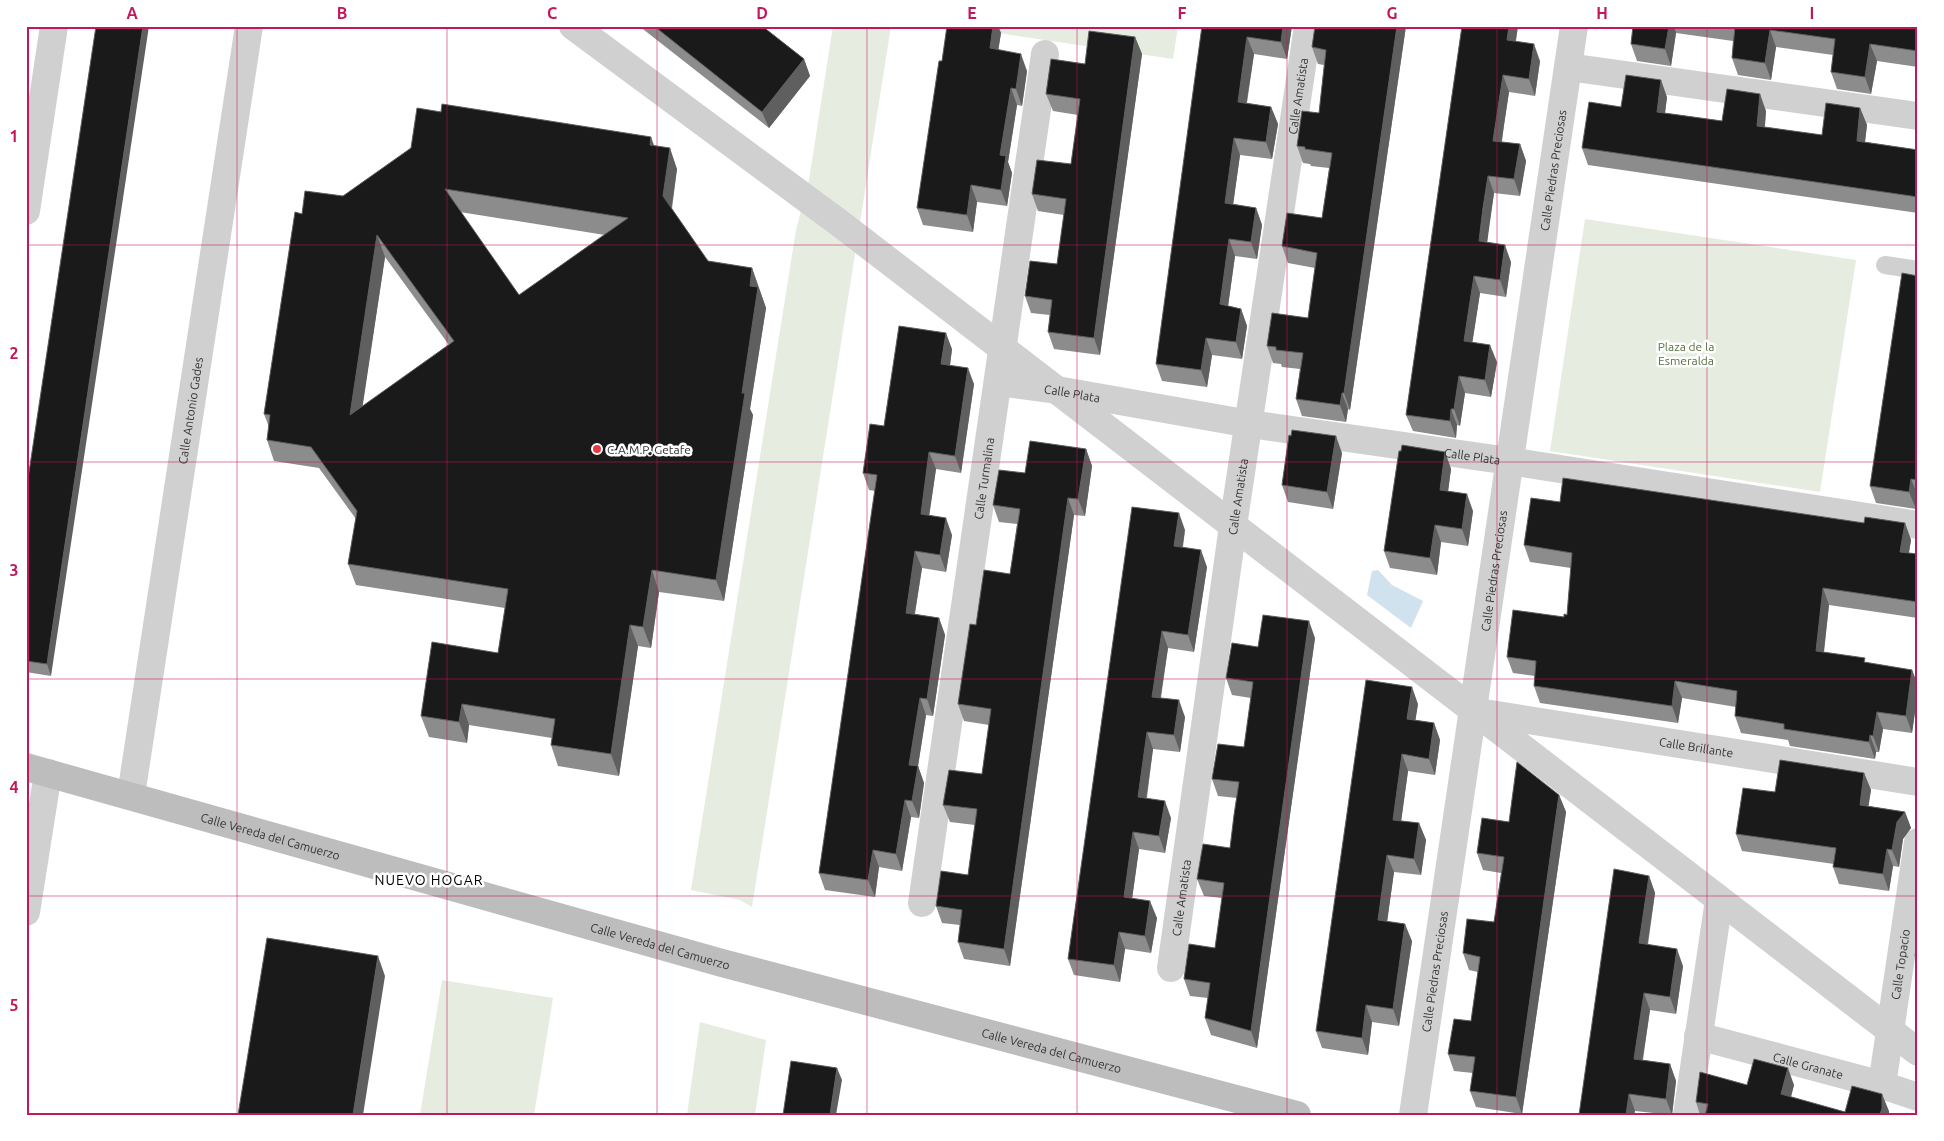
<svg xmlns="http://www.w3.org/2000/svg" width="1944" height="1141" font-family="Ubuntu,sans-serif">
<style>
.green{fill:#e6ecdf}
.water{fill:#cfe2ee}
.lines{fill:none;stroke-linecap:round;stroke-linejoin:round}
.lane{stroke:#d0d0d0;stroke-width:18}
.street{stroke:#d0d0d0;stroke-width:28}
.secondary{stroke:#bdbdbd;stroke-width:28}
.wall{fill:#8c8c8c;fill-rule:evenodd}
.shaded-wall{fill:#5f5f5f}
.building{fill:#1a1a1a;stroke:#5f5f5f;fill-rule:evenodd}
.grid{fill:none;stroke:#c2185b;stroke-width:1;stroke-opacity:0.55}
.poi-dot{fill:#e63946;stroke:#fff;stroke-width:2}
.labels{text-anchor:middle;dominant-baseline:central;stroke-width:5;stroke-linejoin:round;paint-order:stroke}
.street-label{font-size:12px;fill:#333;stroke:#fff}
.park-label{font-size:12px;fill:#56703f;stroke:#fff}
.poi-label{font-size:12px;fill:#333;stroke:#fff;text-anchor:start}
.neighbourhood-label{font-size:14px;letter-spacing:1px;fill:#000;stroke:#fff}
.neatline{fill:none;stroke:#c2185b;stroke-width:2}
.grid-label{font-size:16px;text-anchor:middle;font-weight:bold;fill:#c2185b}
</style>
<rect width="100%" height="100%" fill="#fff"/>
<g class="green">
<polygon points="833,26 891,26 752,907 740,900 691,890 796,230 809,180"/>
<polygon points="950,26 1178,26 1173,59"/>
<polygon points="1585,219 1856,260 1820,492 1550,451"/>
<polygon points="442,980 553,998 534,1115 420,1115"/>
<polygon points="700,1022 766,1040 755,1115 687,1115"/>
</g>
<polygon class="water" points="1378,570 1392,585 1423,601 1411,628 1367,595 1372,571"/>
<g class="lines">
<polyline class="lane" points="1885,265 1918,270"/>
<g class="street">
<polyline points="573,26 842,225 1918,1052"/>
<polyline points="1568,67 1918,116"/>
<polyline points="26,211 54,26"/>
<path id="s1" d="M998 382 1057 390 1250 424 1509 461 1918 525"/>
<path id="s2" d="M1478 712 1918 782"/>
<path id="s3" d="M131 795 249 26"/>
<path id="s4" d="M922 903 1045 54"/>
<polyline points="26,912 48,773"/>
<path id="s5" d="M1171 968 1233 526 1308 26"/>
<path id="s6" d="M1698 1036 1882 1085 1918 1097"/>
<path id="s7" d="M1882 1085 1918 842"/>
<path id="s8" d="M1413 1115 1574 26"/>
<polyline points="1687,1115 1719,900"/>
</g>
<path class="secondary" id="s9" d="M26 767 722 963 1297 1115"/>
</g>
<g class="wall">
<polygon points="639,26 762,26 804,59 810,76 769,128"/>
<polygon points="947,26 998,26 1001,33 998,50 1027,71 1022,106 1017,105 1008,162 1012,173 1007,206 977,202 973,232 923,225 917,208 942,61"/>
<polygon points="1202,26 1292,26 1287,59 1254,54 1247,103 1271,107 1278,124 1272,159 1240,155 1233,204 1256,208 1262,225 1257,259 1235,256 1228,306 1241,309 1247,326 1242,359 1212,355 1207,387 1162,381 1156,364"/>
<polygon points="1406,26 1350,410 1348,409 1346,422 1302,416 1296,399 1300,369 1282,367 1281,364 1273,363 1267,346 1308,318 1315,268 1288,263 1282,246 1322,218 1329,168 1311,166 1310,164 1303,163 1297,146 1319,113 1324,65 1318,64 1312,47"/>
<polygon points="1462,26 1518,26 1516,41 1540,61 1535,96 1509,92 1504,125 1502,142 1520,144 1526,161 1520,196 1494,193 1489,225 1487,242 1511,262 1506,297 1480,293 1475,325 1472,342 1497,362 1491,397 1465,393 1460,426 1457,425 1456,438 1413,431 1406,415"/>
<polygon points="1632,26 1918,26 1918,67 1877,61 1871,94 1837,89 1831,72 1833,55 1776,47 1771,80 1738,75 1732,58 1733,41 1676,33 1671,66 1637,61 1631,44 1633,26"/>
<polygon points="1135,37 1142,54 1100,355 1054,349 1048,332 1050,315 1031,313 1025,296 1057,264 1064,215 1038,211 1032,194 1071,164 1078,115 1053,111 1046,94 1085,64"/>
<polygon points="1667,97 1665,113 1722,121 1766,111 1765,127 1822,135 1860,108 1867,125 1865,142 1918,150 1918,213 1588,165 1582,148 1621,107"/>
<path d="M654 146 677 169 672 209 708 261 752 268 766 308 750 409 753 415 724 601 659 592 651 648 638 646 619 776 558 766 551 745 552 738 469 725 467 743 429 737 421 716 498 653 505 608 356 585 348 564 356 519 319 468 274 461 267 440 269 427 264 414 302 214 343 196ZM460 212 605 235 519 295ZM385 257 449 345 362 407Z"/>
<polygon points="1918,276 1918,496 1916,509 1876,503 1870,486"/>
<polygon points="952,349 950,365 974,384 961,473 936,469 929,515 952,535 946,572 922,568 915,614 939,618 945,635 933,716 926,715 918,766 924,783 919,818 911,817 902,871 879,867 875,897 825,890 819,873 875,491 869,490 863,473 884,426"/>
<polygon points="1086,449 1092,466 1085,516 1074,515 1010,966 964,959 958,942 960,925 942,923 936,906 968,875 975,825 950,822 943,805 982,774 989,725 964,721 958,704 976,625 1010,574 1017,524 999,522 993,505 1025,473"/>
<polygon points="1445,452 1451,469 1448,491 1473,511 1468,546 1441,542 1437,575 1390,568 1384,551"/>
<polygon points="1342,453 1333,509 1288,502 1282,485"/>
<polygon points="26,492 51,676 26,672"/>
<polygon points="1560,502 1864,523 1905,523 1911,540 1909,553 1918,554 1918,618 1829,605 1824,652 1866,663 1912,670 1918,685 1918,691 1912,733 1883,729 1879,752 1876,752 1875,759 1790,746 1788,740 1741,733 1735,716 1736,707 1682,698 1678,723 1540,703 1534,686 1535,676 1513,673 1507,657 1567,615 1571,568 1530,562 1524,545"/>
<polygon points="1185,530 1183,547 1207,567 1194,652 1168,648 1161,698 1185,717 1180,752 1153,749 1147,798 1171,818 1165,853 1139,849 1132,898 1157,918 1151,953 1125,949 1120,982 1074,975 1068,959"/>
<polygon points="1315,638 1257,1048 1211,1035 1205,1018 1208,998 1190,996 1184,979 1215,948 1222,898 1204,896 1197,879 1230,848 1237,798 1218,796 1212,779 1244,747 1251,698 1232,695 1226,678 1258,647"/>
<polygon points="1418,704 1415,720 1434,723 1440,740 1435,775 1408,771 1401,821 1419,823 1426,840 1421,875 1394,872 1387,921 1412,941 1399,1026 1372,1022 1368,1055 1322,1048 1316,1031"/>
<polygon points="1864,773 1871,790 1868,806 1905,812 1911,828 1903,839 1899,867 1893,866 1889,891 1839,884 1833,867 1834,864 1742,851 1736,834 1775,792"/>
<polygon points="1559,795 1566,812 1522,1114 1476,1107 1470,1091 1473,1073 1454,1071 1448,1054 1471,1021 1478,972 1469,970 1463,953 1494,922 1501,873 1483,870 1477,853 1509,822"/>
<polygon points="1649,876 1655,893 1648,945 1683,966 1676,1014 1650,1010 1643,1060 1670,1064 1676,1081 1672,1115 1635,1111 1634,1115 1579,1115"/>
<polygon points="1794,1085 1791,1097 1845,1112 1889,1111 1889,1115 1700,1115 1696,1102"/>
</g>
<g class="shaded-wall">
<polygon points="143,26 149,26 51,676 47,664"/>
<polygon points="993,26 998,26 1001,33 996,65 990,48"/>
<polygon points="1283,26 1292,26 1287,59 1281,42"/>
<polygon points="1397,26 1406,26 1350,410 1344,393"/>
<polygon points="1509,26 1518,26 1513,57 1507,40"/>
<polygon points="1669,26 1674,26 1676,33 1671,66 1665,49"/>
<polygon points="1770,30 1776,47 1771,80 1765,63"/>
<polygon points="1135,37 1142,54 1100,355 1094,338"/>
<polygon points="1247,37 1254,54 1244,119 1238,102"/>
<polygon points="1534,44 1540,61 1535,96 1529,79"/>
<polygon points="1870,44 1877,61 1871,94 1865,77"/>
<polygon points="1021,54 1027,71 1022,106 1016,89"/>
<polygon points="804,59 810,76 769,128 762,112"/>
<polygon points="1503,75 1509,92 1499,158 1493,141"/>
<polygon points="1661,80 1667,97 1663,129 1657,112"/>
<polygon points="1011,88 1017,105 1008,162 1012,173 1007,206 1001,190 1000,155"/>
<polygon points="1760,94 1766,111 1763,143 1757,126"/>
<polygon points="1271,107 1278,124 1272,159 1266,142"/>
<polygon points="1860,108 1867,125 1863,158 1857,141"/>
<polygon points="651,137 659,159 650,145"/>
<polygon points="1234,138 1240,155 1231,220 1225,203"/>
<polygon points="1520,144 1526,161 1520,196 1514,179"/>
<polygon points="670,148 677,169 670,218 663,196"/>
<polygon points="1488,176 1494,193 1485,258 1479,241"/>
<polygon points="971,185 977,202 973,232 967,215"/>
<polygon points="1256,208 1262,225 1257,259 1251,242"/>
<polygon points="377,235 385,257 358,437 350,415"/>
<polygon points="1229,239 1235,256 1226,321 1220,304"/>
<polygon points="1505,245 1511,262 1506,297 1500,280"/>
<polygon points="752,268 766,308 750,409 753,415 724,601 716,580"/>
<polygon points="1474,276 1480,293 1470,358 1464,341"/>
<polygon points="1241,309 1247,326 1242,359 1236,342"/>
<polygon points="946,333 952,349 948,381 941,364"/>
<polygon points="1206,338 1212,355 1207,387 1201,370"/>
<polygon points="1490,345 1497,362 1491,397 1485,380"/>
<polygon points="968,368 974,384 961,473 955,456"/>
<polygon points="1459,376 1465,393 1460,426 1454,409"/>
<polygon points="1342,393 1348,409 1346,422 1340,405"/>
<polygon points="1451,409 1457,425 1456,438 1450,421"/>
<polygon points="1336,436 1342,453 1333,509 1327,492"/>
<polygon points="1086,449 1092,466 1085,516 1078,499"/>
<polygon points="929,452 936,469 927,531 921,514"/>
<polygon points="1445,452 1451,469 1446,507 1440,490"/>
<polygon points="1911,479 1918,496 1916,509 1909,492"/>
<polygon points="1467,494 1473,511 1468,546 1462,529"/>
<polygon points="1068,498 1074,515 1010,966 1004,949"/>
<polygon points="1179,513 1185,530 1180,563 1174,546"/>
<polygon points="946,518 952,535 946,572 940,555"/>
<polygon points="1905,523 1911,540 1906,569 1900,552"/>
<polygon points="1435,525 1441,542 1437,575 1430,558"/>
<polygon points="1201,550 1207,567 1194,652 1188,635"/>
<polygon points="915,551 922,568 912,630 906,613"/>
<polygon points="652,570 659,592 651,648 643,627"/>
<polygon points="1823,588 1829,605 1822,668 1816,651"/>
<polygon points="939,618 945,635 933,716 927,699"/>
<polygon points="1309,621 1315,638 1257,1048 1251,1031"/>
<polygon points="630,625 638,646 619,776 611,754"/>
<polygon points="1162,631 1168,648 1158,713 1152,697"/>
<polygon points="1912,670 1918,685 1918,691 1912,733 1906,716"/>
<polygon points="1675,681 1682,698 1678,723 1672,706"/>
<polygon points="1412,687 1418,704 1413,736 1407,719"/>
<polygon points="920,698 926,715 918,766 924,783 919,818 912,801 909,765"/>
<polygon points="1179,700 1185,717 1180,752 1174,735"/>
<polygon points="462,704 469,725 467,743 459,722"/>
<polygon points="1877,712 1883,729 1879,752 1873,736"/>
<polygon points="1434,723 1440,740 1435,775 1429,759"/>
<polygon points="1147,732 1153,749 1144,814 1138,797"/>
<polygon points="1870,735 1876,752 1875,759 1869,742"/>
<polygon points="1402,754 1408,771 1399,837 1393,820"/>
<polygon points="1864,773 1871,790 1866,822 1860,805"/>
<polygon points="1559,795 1566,812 1522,1114 1516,1097"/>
<polygon points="905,800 911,817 902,871 896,854"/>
<polygon points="1165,801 1171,818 1165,853 1159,836"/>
<polygon points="1905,812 1911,828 1903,839 1899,867 1892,850 1897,822"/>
<polygon points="1419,823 1426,840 1421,875 1414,859"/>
<polygon points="1133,832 1139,849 1130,914 1124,897"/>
<polygon points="1887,849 1893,866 1889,891 1883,874"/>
<polygon points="873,850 879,867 875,897 868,880"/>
<polygon points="1387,855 1394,872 1385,937 1378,920"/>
<polygon points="1649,876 1655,893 1645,960 1639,943"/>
<polygon points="1150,901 1157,918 1151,953 1145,936"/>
<polygon points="1405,924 1412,941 1399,1026 1393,1009"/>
<polygon points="1119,932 1125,949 1120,982 1114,965"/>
<polygon points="1677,949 1683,966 1676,1014 1670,997"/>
<polygon points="378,956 385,976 363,1115 353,1115"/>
<polygon points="1644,993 1650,1010 1640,1076 1634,1059"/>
<polygon points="1366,1005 1372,1022 1368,1055 1362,1038"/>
<polygon points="1670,1064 1676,1081 1672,1115 1666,1099"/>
<polygon points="837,1068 842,1080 836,1115 830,1115"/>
<polygon points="1788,1068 1794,1085 1787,1111 1781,1094"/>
<polygon points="1629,1094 1635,1111 1634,1115 1626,1115"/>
<polygon points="1882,1094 1889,1111 1889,1115 1880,1115"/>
</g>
<g class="building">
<polygon points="96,26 143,26 47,664 26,661 26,492"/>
<polygon points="654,26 762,26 804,59 762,112"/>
<polygon points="947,26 993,26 990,48 1021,54 1016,89 1011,88 1000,155 1006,156 1001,190 971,185 967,215 917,208 939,61 942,61"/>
<polygon points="1202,26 1283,26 1281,42 1247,37 1238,102 1271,107 1266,142 1234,138 1225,203 1256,208 1251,242 1229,239 1220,304 1241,309 1236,342 1206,338 1201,370 1156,364"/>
<polygon points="1315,26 1397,26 1344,393 1342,393 1340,405 1296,399 1303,353 1276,350 1276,347 1267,346 1272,313 1308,318 1317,253 1282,246 1287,213 1322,218 1332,153 1305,149 1305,147 1297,146 1302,111 1319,113 1326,50 1312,47"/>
<polygon points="1462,26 1509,26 1507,40 1534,44 1529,79 1503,75 1493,141 1520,144 1514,179 1488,176 1483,208 1479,241 1505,245 1500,280 1474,276 1469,308 1464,341 1490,345 1485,380 1459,376 1454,409 1451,409 1450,421 1406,415"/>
<polygon points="1633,26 1669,26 1665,49 1631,44"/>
<polygon points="1735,26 1918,26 1918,51 1870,44 1865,77 1831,72 1835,39 1770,30 1765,63 1732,58"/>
<polygon points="1089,31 1135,37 1094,338 1048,332 1052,300 1025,296 1030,261 1057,264 1066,199 1032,194 1037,160 1071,164 1080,99 1046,94 1051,59 1085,64"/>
<polygon points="1626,75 1661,80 1657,112 1722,121 1727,89 1760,94 1757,126 1822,135 1826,103 1860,108 1857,141 1918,150 1918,197 1582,148 1589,102 1621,107"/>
<path d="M442 104 651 137 650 145 670 148 663 196 708 261 752 268 750 286 758 287 742 393H745L716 580 652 570 643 627 630 625 611 754 551 745 555 719 462 704 459 722 421 716 432 642 498 653 508 589 348 564 357 511 311 447 267 440 270 415 264 414 295 212 302 214 305 191 343 196 411 148 417 108 441 112ZM445 189 628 218 519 295ZM377 235 454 341 350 415Z"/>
<polygon points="1902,273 1918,276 1918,480 1911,479 1909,492 1870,486"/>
<polygon points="899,326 946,333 941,364 968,368 955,456 929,452 921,514 946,518 940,555 915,551 906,613 939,618 927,699 920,698 909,765 918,766 912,801 905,800 896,854 873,850 868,880 819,873 877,475 863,473 870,424 884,426"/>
<polygon points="1292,430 1336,436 1327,492 1282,485 1289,435 1291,436"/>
<polygon points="1030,441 1086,449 1078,499 1068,498 1004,949 958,942 962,910 936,906 941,871 968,875 977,809 943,805 949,770 982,774 991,709 958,704 970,624 976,625 984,570 1010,574 1020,509 993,505 999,470 1025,473"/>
<polygon points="1402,445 1445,452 1440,490 1467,494 1462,529 1435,525 1430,558 1384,551 1399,451 1401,451"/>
<polygon points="1563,478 1864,523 1865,517 1905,523 1900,552 1918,554 1918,602 1823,588 1816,651 1865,658 1864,662 1912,670 1906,716 1877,712 1873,736 1870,735 1869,742 1784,729 1784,724 1735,716 1737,691 1675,681 1672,706 1534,686 1536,661 1507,657 1513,610 1564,617 1564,614 1567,615 1572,553 1524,545 1531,498 1560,502"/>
<polygon points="1132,507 1179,513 1174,546 1201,550 1188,635 1162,631 1152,697 1179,700 1174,735 1147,732 1138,797 1165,801 1159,836 1133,832 1124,897 1150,901 1145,936 1119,932 1114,965 1068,959"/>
<polygon points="1263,615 1309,621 1251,1031 1205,1018 1210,983 1184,979 1189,944 1215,948 1224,883 1197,879 1203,844 1230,848 1234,815 1239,782 1212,779 1218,744 1244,747 1253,682 1226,678 1232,643 1258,647"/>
<polygon points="1366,680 1412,687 1407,719 1434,723 1429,759 1402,754 1393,820 1419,823 1414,859 1387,855 1378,920 1405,924 1393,1009 1366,1005 1362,1038 1316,1031"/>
<polygon points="1780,760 1864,773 1860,805 1905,812 1897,822 1892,850 1887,849 1883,874 1833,867 1836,848 1736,834 1743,788 1775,792"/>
<polygon points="1517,762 1559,795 1516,1097 1470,1091 1475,1057 1448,1054 1454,1019 1471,1021 1480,957 1463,953 1467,919 1494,922 1504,857 1477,853 1482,818 1509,822"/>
<polygon points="1614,869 1649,876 1639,943 1677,949 1670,997 1644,993 1634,1059 1670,1064 1666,1099 1629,1094 1626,1115 1579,1115"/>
<polygon points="267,938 378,956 353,1115 238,1115"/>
<polygon points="1918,939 1918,956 1915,956"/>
<polygon points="1754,1059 1788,1068 1781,1094 1845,1112 1852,1086 1882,1094 1882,1108 1880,1115 1705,1115 1708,1104 1696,1102 1700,1072 1747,1085"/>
<polygon points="791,1061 837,1068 830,1115 783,1115"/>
</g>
<path class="grid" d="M237 26V1115M447 26V1115M657 26V1115M867 26V1115M1077 26V1115M1287 26V1115M1497 26V1115M1707 26V1115M26 245H1918M26 462H1918M26 679H1918M26 896H1918"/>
<circle class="poi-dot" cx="597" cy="449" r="5"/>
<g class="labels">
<g class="street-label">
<text stroke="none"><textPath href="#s5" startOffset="881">Calle Amatista</textPath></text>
<text stroke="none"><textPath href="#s8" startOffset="955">Calle Piedras Preciosas</textPath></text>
<text stroke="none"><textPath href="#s1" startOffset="75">Calle Plata</textPath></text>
<text stroke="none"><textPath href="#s3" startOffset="389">Calle Antonio Gades</textPath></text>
<text stroke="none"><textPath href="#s1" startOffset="480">Calle Plata</textPath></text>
<text stroke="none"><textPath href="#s4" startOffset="429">Calle Turmalina</textPath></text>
<text stroke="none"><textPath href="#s5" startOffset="476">Calle Amatista</textPath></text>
<text stroke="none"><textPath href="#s8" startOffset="550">Calle Piedras Preciosas</textPath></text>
<text stroke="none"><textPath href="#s2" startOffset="221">Calle Brillante</textPath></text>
<text stroke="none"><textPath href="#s9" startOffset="254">Calle Vereda del Camuerzo</textPath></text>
<text stroke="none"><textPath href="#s5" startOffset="71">Calle Amatista</textPath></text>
<text stroke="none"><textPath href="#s9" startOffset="659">Calle Vereda del Camuerzo</textPath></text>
<text stroke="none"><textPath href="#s7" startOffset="122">Calle Topacio</textPath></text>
<text stroke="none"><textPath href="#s8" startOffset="145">Calle Piedras Preciosas</textPath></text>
<text stroke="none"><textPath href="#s9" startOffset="1064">Calle Vereda del Camuerzo</textPath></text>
<text stroke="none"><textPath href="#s6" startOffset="114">Calle Granate</textPath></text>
</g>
<g class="park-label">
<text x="1686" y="346">Plaza de la<tspan x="1686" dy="14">Esmeralda</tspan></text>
</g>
<g class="poi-label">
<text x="607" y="449">C.A.M.P. Getafe</text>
</g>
<g class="neighbourhood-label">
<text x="429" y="880">NUEVO HOGAR</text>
</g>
</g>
<rect width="1944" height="1141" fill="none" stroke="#ffffff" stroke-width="55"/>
<rect x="28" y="28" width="1888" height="1086" class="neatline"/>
<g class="grid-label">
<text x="132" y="19">A</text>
<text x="342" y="19">B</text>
<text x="552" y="19">C</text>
<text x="762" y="19">D</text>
<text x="972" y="19">E</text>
<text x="1182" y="19">F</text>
<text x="1392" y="19">G</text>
<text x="1602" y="19">H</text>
<text x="1812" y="19">I</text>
<text x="14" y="142">1</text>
<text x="14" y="359">2</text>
<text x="14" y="576">3</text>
<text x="14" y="793">4</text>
<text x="14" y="1011">5</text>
</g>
</svg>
